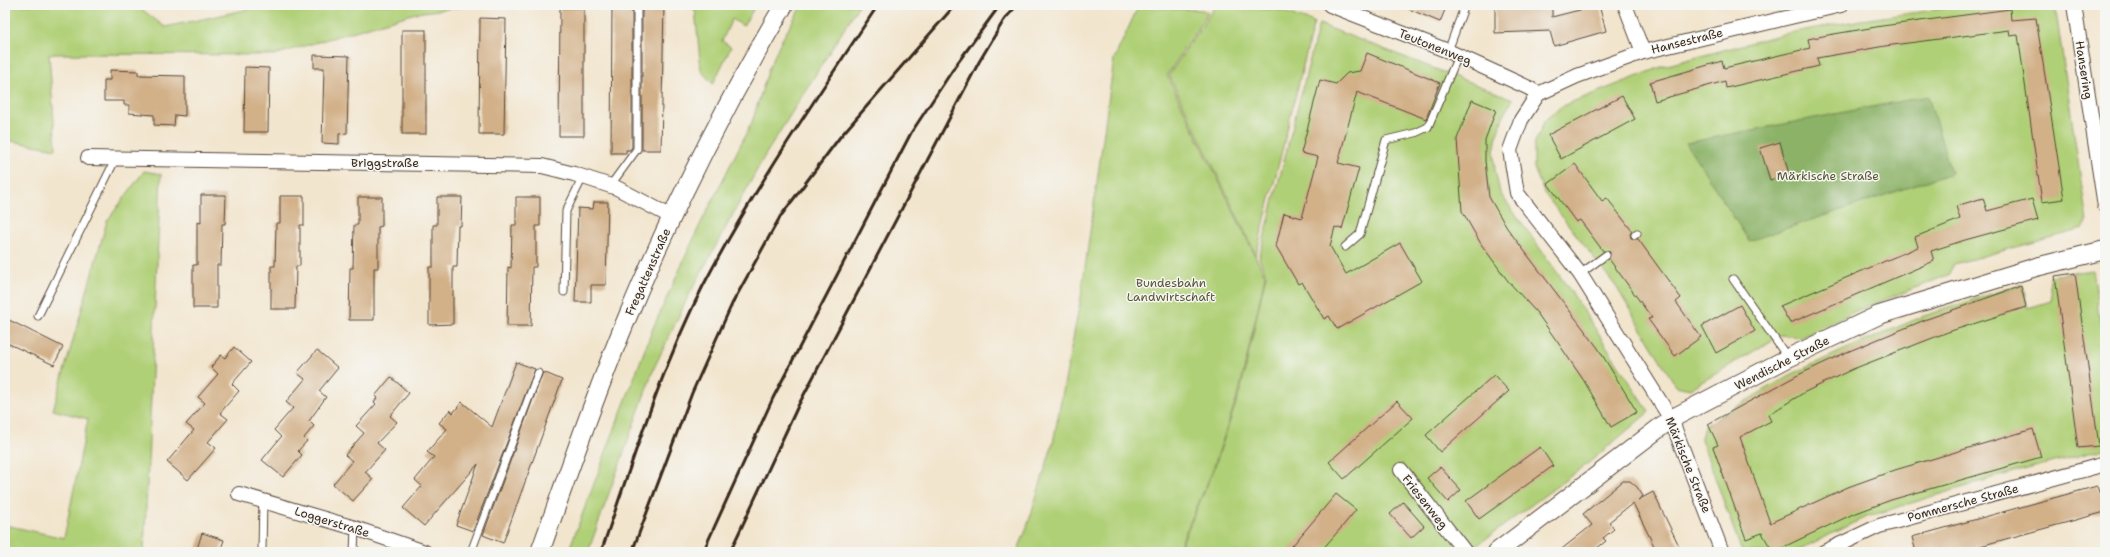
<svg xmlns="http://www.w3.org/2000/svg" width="2110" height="557" font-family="'Shantell Sans',sans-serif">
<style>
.green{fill:#b0d077;stroke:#767d4a}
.forest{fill:#8cb268;stroke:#646e43}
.building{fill:#d2b088}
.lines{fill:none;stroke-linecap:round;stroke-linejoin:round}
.service-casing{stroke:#564638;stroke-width:9}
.minor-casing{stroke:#564638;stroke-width:16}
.tertiary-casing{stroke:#564638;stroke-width:20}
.service{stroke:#fff;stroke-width:7}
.minor{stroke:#fff;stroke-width:14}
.tertiary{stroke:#fff;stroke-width:18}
.rail{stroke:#3b2a1e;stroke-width:3}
.labels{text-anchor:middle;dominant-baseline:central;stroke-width:3;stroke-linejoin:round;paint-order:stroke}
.street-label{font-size:12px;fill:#3b2a1e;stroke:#f6f6f2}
.park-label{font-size:12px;fill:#585434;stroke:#f6f6f2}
</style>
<rect width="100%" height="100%" fill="#f6f6f2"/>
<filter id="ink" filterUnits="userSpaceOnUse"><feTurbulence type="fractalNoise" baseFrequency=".025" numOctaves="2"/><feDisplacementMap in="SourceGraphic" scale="8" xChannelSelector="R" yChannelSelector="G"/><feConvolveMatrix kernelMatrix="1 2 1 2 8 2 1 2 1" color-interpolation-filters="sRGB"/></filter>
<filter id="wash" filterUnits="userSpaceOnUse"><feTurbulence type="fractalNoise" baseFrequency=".012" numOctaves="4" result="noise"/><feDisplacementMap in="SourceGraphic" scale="16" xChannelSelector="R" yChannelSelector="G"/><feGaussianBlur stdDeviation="0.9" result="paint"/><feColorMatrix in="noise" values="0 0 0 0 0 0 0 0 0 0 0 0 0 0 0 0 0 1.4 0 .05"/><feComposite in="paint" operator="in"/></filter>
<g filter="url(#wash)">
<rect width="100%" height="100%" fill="#f2e5ce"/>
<g class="green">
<polygon points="5,5 136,5 165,27 268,5 476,5 416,13 274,55 49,54 56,149 5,140"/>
<polygon points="675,5 756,5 743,26 732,19 722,41 731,47 713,84 701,71 695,9"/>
<polygon points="802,5 859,5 764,157 688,297 654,368 588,552 568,552 653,328 698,229 752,122 769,68 780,43"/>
<polygon points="1970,5 2055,5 2087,222 2083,229 1954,264 1948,275 1856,311 1800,338 1781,335 1690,389 1676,386 1617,288 1544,193 1534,168 1534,144 1545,120 1562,106 1664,66 1783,34 1861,20"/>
<polygon points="1138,7 1203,10 1208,13 1167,75 1265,276 1240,388 1212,472 1177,552 1017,552 1026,530 1053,443 1081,297 1114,59"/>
<polygon points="1219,7 1278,10 1314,22 1256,255 1169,75 1214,8"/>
<polygon points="1319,24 1513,99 1504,114 1497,135 1494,152 1495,170 1500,193 1572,293 1649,412 1591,461 1468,552 1178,552 1213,472 1241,388 1266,275 1259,258"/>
<polygon points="144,171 161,174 144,552 5,552 5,525 64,538 88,419 53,410 107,221"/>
<polygon points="2092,270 2105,354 2105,449 1996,477 1866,517 1794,552 1742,552 1701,439 1704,426 1790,375 1846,349 1924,316 2022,284 2028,308 2051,301 2049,276"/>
</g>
<polygon class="forest" points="1928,96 1951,173 1749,241 1686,143"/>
<g id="blocks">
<g class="building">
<polygon points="612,5 632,5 632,147 630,150 626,150 626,153 611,153"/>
<polygon points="642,5 664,5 661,150 642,150"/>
<polygon points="1399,5 1447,5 1440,22"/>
<polygon points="1495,5 1552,5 1552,17 1599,5 1606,31 1554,46 1550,31 1495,33"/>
<polygon points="560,8 584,8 584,136 559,136"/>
<polygon points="2010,9 2011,20 2036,18 2064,199 2042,202 2018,35 2010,36 2009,30 1885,46 1817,58 1819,66 1726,88 1725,81 1655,101 1650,82 1722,61 1724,68 1810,48 1808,39 1828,35 1882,26"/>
<polygon points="480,18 506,19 504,134 479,134"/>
<rect x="402" y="30" width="24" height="104"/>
<polygon points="1367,53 1440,83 1426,119 1357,92 1338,163 1359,168 1342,229 1335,227 1330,246 1346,274 1400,243 1422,281 1337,329 1329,316 1324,319 1302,282 1298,284 1276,246 1284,213 1302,218 1318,157 1301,153 1320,80 1336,84 1347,73 1360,71"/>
<polygon points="314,55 349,56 347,133 339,134 339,144 322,143 324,68 314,68"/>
<polygon points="245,67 269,68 268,132 244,132"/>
<polygon points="110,70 138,71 138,75 185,76 185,116 175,115 174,126 154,125 154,115 129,113 129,105 124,105 124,101 104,101 104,80 110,80"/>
<polygon points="1622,96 1635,119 1561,159 1548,135"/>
<polygon points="1472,100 1496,110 1485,140 1485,161 1489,197 1507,228 1598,348 1637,412 1611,427 1584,381 1561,347 1537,313 1508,281 1481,244 1462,211 1457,139"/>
<polygon points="1780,142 1789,174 1770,180 1760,148"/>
<polygon points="1575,164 1602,201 1607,198 1632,231 1630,234 1631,238 1638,239 1681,298 1676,302 1701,337 1675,356 1648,319 1652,318 1609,259 1610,252 1603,251 1580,220 1576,222 1548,184"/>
<polygon points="201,195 226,195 225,224 222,224 221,265 217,265 217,308 193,308 193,265 197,265 197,222 201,223"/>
<polygon points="280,196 304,196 304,225 300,225 300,266 296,266 295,309 271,309 271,266 275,266 276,223 280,223"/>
<polygon points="358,197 382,197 382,226 378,227 378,268 374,268 374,320 349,320 350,268 353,268 354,225 358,225"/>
<polygon points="437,197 462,197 461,226 458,226 457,267 453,267 453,324 429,325 429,267 433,267 433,225 437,225"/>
<polygon points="516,197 540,197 540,226 536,226 536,267 532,267 531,326 507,326 508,267 511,268 512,225 516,225"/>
<polygon points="1983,198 1987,211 2032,199 2038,220 1965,240 1931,251 1934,261 1790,323 1780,306 1918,247 1915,237 1960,219 1956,206"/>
<polygon points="594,202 608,202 606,285 591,285 591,302 575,302 578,208 593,209"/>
<polygon points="2075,273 2099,446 2078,448 2055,276"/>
<polygon points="2021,286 2026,307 1948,332 1853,369 1805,392 1768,415 1771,421 1740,437 1770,523 1848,487 1895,470 2033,429 2041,457 1891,500 1851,515 1773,552 1762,533 1746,539 1713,447 1718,445 1708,424 1798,375 1847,352 1927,319"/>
<polygon points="1740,305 1755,331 1716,353 1702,326"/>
<polygon points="5,318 63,347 54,365 5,342"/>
<polygon points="234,347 251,362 232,384 239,391 220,413 228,419 208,442 216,448 188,480 167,462 194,430 186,424 205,403 198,397 218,374 211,367 221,355 225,358"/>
<polygon points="317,350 338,368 319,391 326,397 309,421 314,426 304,438 307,441 298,451 302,455 283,477 262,460 281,437 274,430 293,408 286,402 305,379 297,373"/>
<polygon points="516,362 535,369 473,531 456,525 478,464 424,526 403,508 422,486 415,480 434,457 427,452 447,429 439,423 450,410 453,413 462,402 492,427"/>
<polygon points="543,372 562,380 503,543 483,535"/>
<polygon points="1494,375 1509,391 1440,452 1426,435"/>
<polygon points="391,377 409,393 390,416 397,422 377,443 385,450 365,472 373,479 353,501 333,484 352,461 345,455 364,433 356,426 376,404 374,402 377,398 375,396"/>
<polygon points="1397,401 1413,418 1344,479 1329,462"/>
<polygon points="1540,447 1553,466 1479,519 1466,501"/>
<polygon points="1440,467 1461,490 1448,502 1427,478"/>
<polygon points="1623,481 1630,481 1637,487 1643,496 1638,500 1653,492 1682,552 1657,552 1633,503 1609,522 1614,529 1603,538 1606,541 1592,552 1558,552 1592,525 1583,514"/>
<polygon points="2097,486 2099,492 2105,491 2105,512 1958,552 1916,552 1912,537"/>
<polygon points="1336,494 1356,510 1341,528 1320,552 1287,552"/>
<polygon points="1403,502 1424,526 1411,538 1390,514"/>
<polygon points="202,533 224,540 220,552 196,552"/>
</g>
</g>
</g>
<g filter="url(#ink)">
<use href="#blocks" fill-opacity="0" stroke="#564638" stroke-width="1"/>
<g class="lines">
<defs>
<g id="service">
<polyline points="1448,51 1465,5"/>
<polyline points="610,186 637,149 637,5"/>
<polyline points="1635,235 1637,233"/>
<polyline points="1345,247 1360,234 1386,140 1415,133 1428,127 1458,56"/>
<polyline points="1580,274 1606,255"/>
<polyline points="1733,279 1788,358"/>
<polyline points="564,292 566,211 583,177"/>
<polyline points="38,316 116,158"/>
<polyline points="262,552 263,500"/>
<polyline points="354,552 355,528"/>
<polyline points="471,552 538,373"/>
</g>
<g id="minor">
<polyline points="1330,5 1448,51 1529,88 1538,94"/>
<polyline points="1625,5 1643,52"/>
<polyline points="2074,5 2105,206"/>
<polyline points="1538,94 1521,120 1510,150 1517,193 1580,274 1671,419 1722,552"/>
<polyline points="1538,94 1577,76 1643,52 1841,5"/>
<polyline points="88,158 542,166 574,174 617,188 672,217"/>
<polyline points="1401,470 1465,552"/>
<polyline points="239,494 355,528 425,552"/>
<polyline points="1824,552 1879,526 2105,464"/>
</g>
<g id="tertiary">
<path d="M540 552C568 474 595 394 627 318 672 210 725 105 784 5"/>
<polyline points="1497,552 1671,419 1788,358 1879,315 2036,267 2105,250"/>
</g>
</defs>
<use href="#service" class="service-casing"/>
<use href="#minor" class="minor-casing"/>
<use href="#tertiary" class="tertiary-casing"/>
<use href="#service" class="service"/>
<use href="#minor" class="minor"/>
<use href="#tertiary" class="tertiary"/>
<g class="rail">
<path d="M601 552C632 463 660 371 703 286 754 188 817 97 878 5"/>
<polyline points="632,552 692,393 732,304 780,217 840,137 955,5"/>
<polyline points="703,552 773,398 911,133 956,65 1000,5"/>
<polyline points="730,552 798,406 979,62 1004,20 1017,5"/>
</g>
</g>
</g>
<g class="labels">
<g class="street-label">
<text transform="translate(1687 41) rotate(-14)">Hansestraße</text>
<text transform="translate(1435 47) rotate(22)">Teutonenweg</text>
<text transform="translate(2084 70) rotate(81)">Hansering</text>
<text x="385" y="163">Briggstraße</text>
<text transform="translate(648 272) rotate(-66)">Fregattenstraße</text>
<text transform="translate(1782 363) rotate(-27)">Wendische Straße</text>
<text transform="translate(1688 465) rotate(68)">Märkische Straße</text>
<text transform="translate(1425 502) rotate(52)">Friesenweg</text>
<text transform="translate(1963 503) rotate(-15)">Pommersche Straße</text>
<text transform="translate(332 522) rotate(17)">Loggerstraße</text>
</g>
<g class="park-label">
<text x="1828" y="176">Märkische Straße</text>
<text x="1171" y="283">Bundesbahn<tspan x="1171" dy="14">Landwirtschaft</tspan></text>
</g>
</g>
<rect width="2110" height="557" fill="none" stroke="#f6f6f2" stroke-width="20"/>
</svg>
